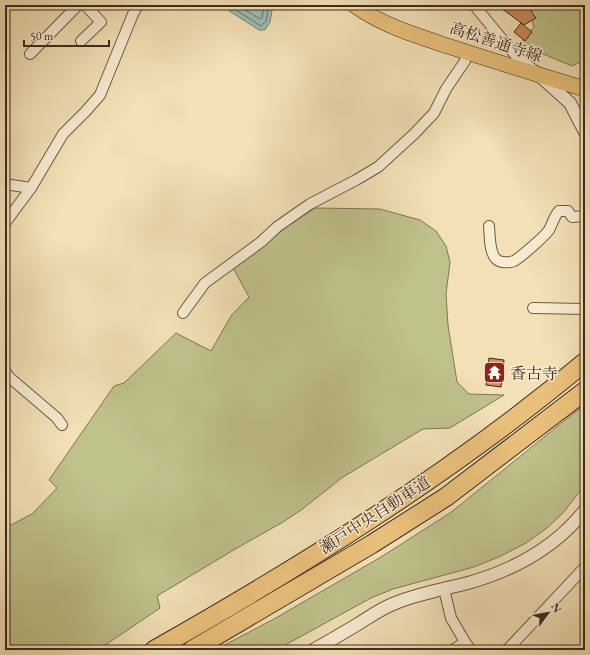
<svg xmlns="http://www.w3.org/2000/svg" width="590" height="655" font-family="'EB Garamond','Noto Serif JP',serif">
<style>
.green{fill:#bfc18b;stroke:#807654}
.water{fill:#9cbcb3;stroke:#778277}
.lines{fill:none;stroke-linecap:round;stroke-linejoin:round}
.shore{stroke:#6e7368;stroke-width:1}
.building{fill:#cd885d;stroke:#402a1c}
.minor-casing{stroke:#6c5842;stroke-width:12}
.tertiary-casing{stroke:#6c5842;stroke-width:14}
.primary-casing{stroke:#402a1c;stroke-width:16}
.motorway-casing{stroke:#402a1c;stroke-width:20}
.minor{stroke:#f7ebd0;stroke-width:10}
.tertiary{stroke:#f7ebd0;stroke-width:12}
.primary{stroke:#e9c07b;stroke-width:15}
.motorway{stroke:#e9c07b;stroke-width:18}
.labels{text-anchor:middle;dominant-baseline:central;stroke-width:3;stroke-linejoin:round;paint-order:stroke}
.street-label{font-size:16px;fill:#402a1c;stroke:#f7ebd0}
.poi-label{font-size:16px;fill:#402a1c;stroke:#f7ebd0;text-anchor:start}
</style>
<rect width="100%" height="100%" fill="#f2e0b6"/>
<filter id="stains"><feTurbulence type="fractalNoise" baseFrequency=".005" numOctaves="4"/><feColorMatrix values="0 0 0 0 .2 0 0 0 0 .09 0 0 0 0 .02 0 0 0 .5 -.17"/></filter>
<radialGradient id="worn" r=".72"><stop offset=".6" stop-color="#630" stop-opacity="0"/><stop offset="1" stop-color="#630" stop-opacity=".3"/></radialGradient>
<g class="green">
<polygon points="527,5 585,5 585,60 572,66 519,44 534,27"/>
<polygon points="315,208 380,209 420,220 436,231 446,246 450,262 446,294 448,325 457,382 469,394 504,395 450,428 423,429 343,477 301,510 283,522 237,548 157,596 160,608 98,650 5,650 5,528 32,514 57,488 49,480 114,386 124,383 176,333 211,351 231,316 249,297 233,268 286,227"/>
<polygon points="585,404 585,485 563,513 547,528 526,543 501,556 474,567 393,589 371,598 276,650 215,650 274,619 381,557 450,513"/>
</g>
<polygon class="water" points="220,5 273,5 270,22 265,30 259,30"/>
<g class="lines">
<g class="shore">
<polyline points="228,5 261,26 266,21 269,5"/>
<polyline points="237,5 260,19 262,18 264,5"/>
</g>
</g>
<g class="building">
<polygon points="497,5 540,5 531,11 536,18 524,25"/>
<polygon points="521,23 532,32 525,41 514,32"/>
<polygon points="489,358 504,360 501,387 486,385"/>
</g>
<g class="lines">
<defs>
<g id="minor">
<polyline points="474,5 516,56 535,71"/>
<polyline points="81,41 101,22 85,5"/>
<polyline points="30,54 78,5"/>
<polyline points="5,184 31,188"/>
<polyline points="5,223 31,188 63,134 86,111 100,95 133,14 138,5"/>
<path d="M489 226C490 235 489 252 496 259 500 263 509 263 514 261 521 257 545 236 549 230 553 223 554 216 559 211H568L572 217 585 216"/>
<polyline points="533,308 585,309"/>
<polyline points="183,313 205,283 261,242 277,227 310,204 356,180 378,167 414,134 434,113 446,89 465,61 466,52"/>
<polyline points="5,371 9,377 57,418 62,425"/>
<polyline points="444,589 451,618 465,642 471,650"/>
<polyline points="453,650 465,642"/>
<polyline points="507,650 585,567"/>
</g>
<g id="tertiary">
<polyline points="540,76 570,103 585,132"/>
<path d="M313 650C328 642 343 633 358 624 371 616 383 607 398 602 420 593 445 589 468 583 514 570 555 548 585 510"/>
</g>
<path id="primary" d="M354 5C383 26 418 36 451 47 496 62 540 75 585 89"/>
<g id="motorway">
<path d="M154 650C304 565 452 473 585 362"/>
<polyline points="192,650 372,544 446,497 585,391"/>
</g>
</defs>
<use href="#minor" class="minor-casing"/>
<use href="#tertiary" class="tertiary-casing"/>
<use href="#primary" class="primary-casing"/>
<use href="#motorway" class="motorway-casing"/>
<use href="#minor" class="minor"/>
<use href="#tertiary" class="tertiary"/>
<use href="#primary" class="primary"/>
<use href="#motorway" class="motorway"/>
</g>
<defs>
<symbol id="temple-square" viewBox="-11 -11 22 22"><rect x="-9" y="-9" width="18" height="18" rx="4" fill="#8f2418" stroke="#f7ebd0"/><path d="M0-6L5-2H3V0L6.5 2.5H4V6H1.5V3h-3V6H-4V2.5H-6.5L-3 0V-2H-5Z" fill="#fff"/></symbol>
</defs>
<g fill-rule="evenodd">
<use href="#temple-square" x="482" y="360" width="25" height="25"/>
</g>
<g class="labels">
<g class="street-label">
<text transform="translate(496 42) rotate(18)">高松善通寺線</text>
<text transform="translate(375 515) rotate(-33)">瀬戸中央自動車道</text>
</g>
<g class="poi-label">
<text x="510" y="373">香古寺</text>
</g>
</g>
<rect width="590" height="655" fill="none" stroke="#f2e0b6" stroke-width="20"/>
<rect x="6" y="6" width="578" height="643" fill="none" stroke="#402a1c" stroke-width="2"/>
<rect x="10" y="10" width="570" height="635" fill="none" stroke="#402a1c"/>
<g transform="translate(548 613) rotate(58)" stroke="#f7ebd0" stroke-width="3" paint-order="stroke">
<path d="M0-3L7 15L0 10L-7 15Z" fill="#402a1c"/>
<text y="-6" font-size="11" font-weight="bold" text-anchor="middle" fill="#402a1c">N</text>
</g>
<path d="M24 40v6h85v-6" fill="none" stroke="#402a1c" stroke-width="2"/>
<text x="30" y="40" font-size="12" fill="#402a1c" stroke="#f7ebd0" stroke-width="3" paint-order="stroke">50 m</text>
<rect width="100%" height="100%" filter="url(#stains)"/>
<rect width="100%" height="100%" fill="url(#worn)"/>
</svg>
